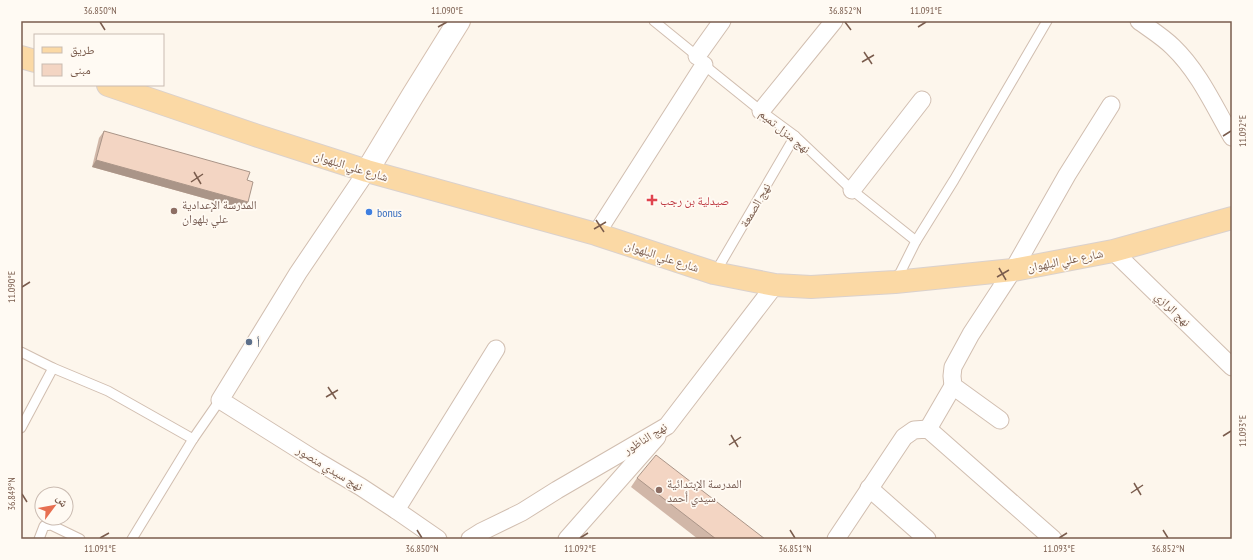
<svg xmlns="http://www.w3.org/2000/svg" width="1253" height="560" font-family="'PT Sans Narrow','Noto Naskh Arabic',sans-serif">
<style>
.lines{fill:none;stroke-linecap:round;stroke-linejoin:round}
.service-casing{stroke:#d1beb0;stroke-width:11}
.minor-casing{stroke:#d1beb0;stroke-width:19}
.secondary-casing{stroke:#d6c0b0;stroke-width:24}
.primary-casing{stroke:#dad1cd;stroke-width:24}
.service{stroke:#fff;stroke-width:9}
.minor{stroke:#fff;stroke-width:17}
.secondary{stroke:#fff;stroke-width:22}
.primary{stroke:#fbd9a5;stroke-width:22}
.wall{fill:#d1b7a8}
.shaded-wall{fill:#aa9588}
.building{fill:#f3d5c3;stroke:#aa9588}
.ticks{fill:none;stroke:#7a5c4d;stroke-width:1.5}
.health-dot{fill:#e0444e;stroke:#fffaf3;stroke-width:1.5}
.education-dot{fill:#8d6e63;stroke:#fffaf3;stroke-width:1.5}
.shop-dot{fill:#3f7fe0;stroke:#fffaf3;stroke-width:1.5}
.service-dot{fill:#5c6f8a;stroke:#fffaf3;stroke-width:1.5}
.labels{text-anchor:middle;dominant-baseline:central;stroke-width:3.5;stroke-linejoin:round;paint-order:stroke}
.street-label{font-size:12px;fill:#7a5c4d;stroke:#fffaf3}
.health-label{font-size:12px;fill:#be3a42;stroke:#fffaf3;text-anchor:start}
.education-label{font-size:12px;fill:#785e54;stroke:#fffaf3;text-anchor:start}
.shop-label{font-size:12px;fill:#366cbe;stroke:#fffaf3;text-anchor:start}
.service-label{font-size:12px;fill:#4e5e75;stroke:#fffaf3;text-anchor:start}
.neatline{fill:none;stroke:#7a5c4d;stroke-width:1.5}
.ticks-label{font-size:10px;text-anchor:middle;fill:#7a5c4d}
</style>
<rect width="100%" height="100%" fill="#fdf6ec"/>
<g class="lines">
<defs>
<g id="service">
<polyline points="654,21 697,56 704,65 761,111 795,136 852,190 916,241"/>
<polyline points="715,273 795,136"/>
<polyline points="896,281 916,241 954,180 1047,21"/>
<polyline points="21,352 53,368 108,391 193,439"/>
<polyline points="21,428 53,368"/>
<polyline points="39,539 44,526 51,525 80,539"/>
<polyline points="132,539 193,439 220,400"/>
</g>
<g id="minor">
<path d="M1139 21C1150 29 1163 37 1173 47 1199 72 1214 106 1232 137"/>
<polyline points="697,56 722,21"/>
<polyline points="761,111 834,21"/>
<polyline points="367,171 298,273 220,400 317,461 361,487 396,510 438,539"/>
<polyline points="852,190 922,100"/>
<polyline points="596,234 704,65"/>
<polyline points="1113,251 1232,367"/>
<polyline points="1000,420 953,386 952,376 953,367 971,334 1013,270 1067,175 1111,105"/>
<polyline points="928,429 953,386"/>
<polyline points="869,488 927,539"/>
<polyline points="396,510 496,349"/>
<polyline points="470,539 481,532 522,512 557,490 667,426 775,285"/>
<polyline points="567,539 657,437"/>
<polyline points="836,539 904,437 914,430 928,429 1053,539"/>
</g>
<polyline id="secondary" points="367,171 413,95 459,21"/>
<g id="primary">
<polyline points="21,57 35,61"/>
<polyline points="108,85 255,135 367,171 596,234 714,273 775,285 811,287 895,282 1013,270 1113,251 1232,218"/>
</g>
</defs>
<use href="#service" class="service-casing"/>
<use href="#minor" class="minor-casing"/>
<use href="#secondary" class="secondary-casing"/>
<use href="#primary" class="primary-casing"/>
<use href="#service" class="service"/>
<use href="#minor" class="minor"/>
<use href="#secondary" class="secondary"/>
<use href="#primary" class="primary"/>
</g>
<g class="wall">
<polygon points="104,131 247,180 243,209 92,167 99,138"/>
<polygon points="637,478 765,539 698,539 631,487"/>
</g>
<polygon class="shaded-wall" points="96,160 248,202 243,209 92,167"/>
<g class="building">
<polygon points="104,131 250,172 247,180 253,182 248,202 96,160"/>
<polygon points="656,455 765,539 716,539 637,478"/>
</g>
<path class="ticks" d="M100 22 105 30M845 22 851 30M438 27 447 22M918 27 926 22M864 52 872 64M862 62 874 55M1223 136 1231 131M194 172 201 184M191 182 203 174M596 220 604 232M594 229 606 222M999 268 1006 280M997 277 1009 270M22 287 30 282M328 387 336 399M326 397 338 390M731 435 738 447M1223 436 1231 431M729 445 741 437M1134 483 1141 495M1131 493 1143 485M22 494 27 502M417 530 422 538M790 530 795 538M1163 530 1168 538M100 538 109 533M580 538 588 533M1059 538 1067 533"/>
<path class="health-dot" d="M650 194h4v4h4v4h-4v4h-4v-4h-4v-4h4z"/>
<g class="education-dot">
<circle cx="174" cy="211" r="4"/>
<circle cx="659" cy="490" r="4"/>
</g>
<circle class="shop-dot" cx="369" cy="212" r="4"/>
<circle class="service-dot" cx="249" cy="342" r="4"/>
<g class="labels">
<g class="street-label">
<text transform="translate(785 131) rotate(39)">نهج منزل تميم</text>
<text transform="translate(351 166) rotate(17)">شارع علي البلهوان</text>
<text transform="translate(755 205) rotate(-60)">نهج الصمعة</text>
<text transform="translate(662 256) rotate(18)">شارع علي البلهوان</text>
<text transform="translate(1065 260) rotate(-11)">شارع علي البلهوان</text>
<text transform="translate(1173 309) rotate(44)">نهج الرازي</text>
<text transform="translate(645 438) rotate(-32)">نهج الناظور</text>
<text transform="translate(330 468) rotate(31)">نهج سيدي منصور</text>
</g>
<g class="health-label">
<text x="660" y="200">صيدلية بن رجب</text>
</g>
<g class="education-label">
<text x="182" y="204">المدرسة الإعدادية<tspan x="182" dy="14">علي بلهوان</tspan></text>
<text x="667" y="483">المدرسة الإبتدائية<tspan x="667" dy="14">سيدي أحمد</tspan></text>
</g>
<g class="shop-label">
<text x="377" y="212">bonus</text>
</g>
<g class="service-label">
<text x="257" y="342">أ</text>
</g>
</g>
<rect width="1253" height="560" fill="none" stroke="#fffaf3" stroke-width="44"/>
<rect x="34" y="34" width="130" height="52" fill="#fffaf3" stroke="#cabbb1"/>
<rect x="42" y="47" width="20" height="6" fill="#fbd9a5" stroke="#cabbb1"/>
<text x="70" y="54" font-size="12" fill="#7a5c4d">طريق</text>
<rect x="42" y="64" width="20" height="12" fill="#f3d5c3" stroke="#cabbb1"/>
<text x="70" y="74" font-size="12" fill="#7a5c4d">مبنى</text>
<g transform="translate(54 506) rotate(58)"><circle r="19" fill="#fffaf3" stroke="#cabbb1"/>
<path d="M0-3L7 15L0 10L-7 15Z" fill="#e76f51"/>
<text y="-6" font-size="11" font-weight="bold" text-anchor="middle" fill="#7a5c4d">ش</text>
</g>
<rect x="22" y="22" width="1209" height="516" class="neatline"/>
<g class="ticks-label">
<text x="100" y="14">36.850°N</text>
<text x="447" y="14">11.090°E</text>
<text x="845" y="14">36.852°N</text>
<text x="926" y="14">11.091°E</text>
<text transform="translate(1242 131) rotate(-90)" y="4">11.092°E</text>
<text transform="translate(11 287) rotate(-90)" y="4">11.090°E</text>
<text transform="translate(1242 431) rotate(-90)" y="4">11.093°E</text>
<text transform="translate(11 494) rotate(-90)" y="4">36.849°N</text>
<text x="100" y="552">11.091°E</text>
<text x="422" y="552">36.850°N</text>
<text x="580" y="552">11.092°E</text>
<text x="795" y="552">36.851°N</text>
<text x="1059" y="552">11.093°E</text>
<text x="1168" y="552">36.852°N</text>
</g>
</svg>
